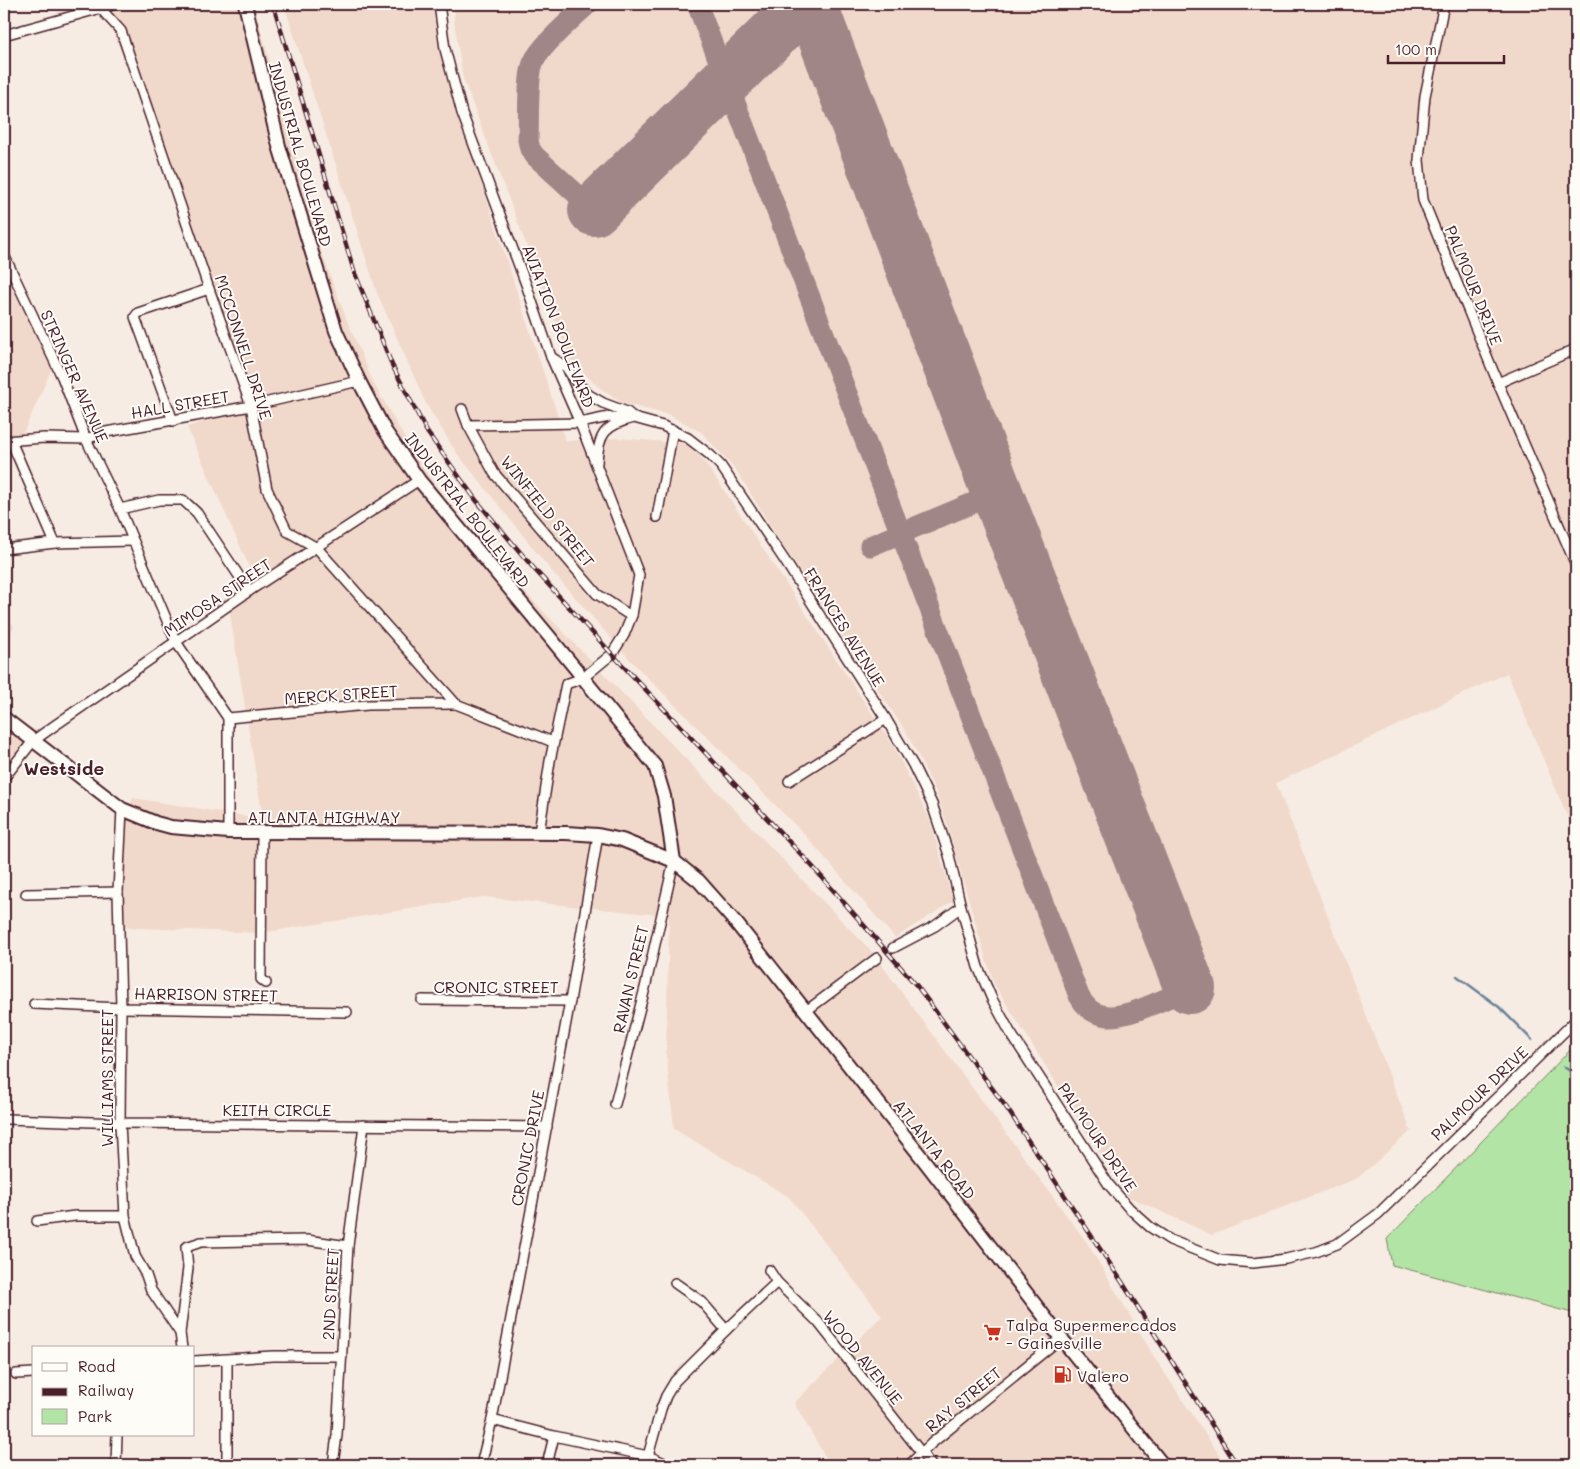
<svg xmlns="http://www.w3.org/2000/svg" width="1580" height="1469" font-family="Mali,sans-serif">
<style>
.built{fill:#f0d9ca}
.green{fill:#b2e4a5;stroke:#7e8268}
.lines{fill:none;stroke-linecap:round;stroke-linejoin:round}
.stream{stroke:#6c8399;stroke-width:2.5}
.taxiway{stroke:#a08687;stroke-width:21}
.runway{stroke:#a08687;stroke-width:52}
.street-casing{stroke:#4a1f2b;stroke-width:12}
.secondary-casing{stroke:#4a1f2b;stroke-width:16}
.street{stroke:#fdfcf7;stroke-width:9}
.secondary{stroke:#fdfcf7;stroke-width:12}
.rail-casing{stroke:#4a1f2b;stroke-width:4.5}
.rail{stroke:#fdfcf7;stroke-width:2.5;stroke-dasharray:8;stroke-linecap:butt}
.labels{text-anchor:middle;dominant-baseline:central;stroke-width:4;stroke-linejoin:round;paint-order:stroke}
.street-label{font-size:16px;fill:#4a1f2b;stroke:#fdfcf7}
.poi-label{font-size:16px;fill:#4a1f2b;stroke:#fdfcf7;text-anchor:start}
.neighbourhood-label{font-size:18px;font-weight:bold;fill:#4a1f2b;stroke:#fdfcf7}
</style>
<rect width="100%" height="100%" fill="#f7ece3"/>
<filter id="ink" filterUnits="userSpaceOnUse"><feTurbulence type="fractalNoise" baseFrequency=".02" numOctaves="2"/><feDisplacementMap in="SourceGraphic" scale="10" xChannelSelector="R" yChannelSelector="G"/><feConvolveMatrix kernelMatrix="1 2 1 2 8 2 1 2 1" color-interpolation-filters="sRGB"/></filter>
<g filter="url(#ink)">
<g class="built">
<polygon points="99,4 254,4 322,254 348,323 374,384 415,456 455,513 494,560 872,952 1088,1244 1156,1360 1226,1465 830,1465 794,1403 882,1316 789,1197 674,1129 666,1053 669,916 483,897 261,933 115,927 121,827 133,798 263,819 227,596 251,571 187,427 251,406 198,245 106,14"/>
<polygon points="284,4 442,4 445,72 566,441 617,438 692,444 724,490 893,745 930,820 953,901 895,938 804,834 631,661 549,568 456,452 426,404 377,293"/>
<polygon points="455,4 1576,4 1576,821 1570,823 1507,673 1276,783 1411,1131 1358,1178 1212,1235 1127,1196 994,984 980,939 946,821 935,790 908,735 779,540 736,470 701,432 669,415 621,403 596,385 570,359 463,79 454,21"/>
<polygon points="4,271 52,368 22,436 4,439"/>
<polygon points="4,610 14,627 4,642"/>
<polygon points="4,709 36,731 4,780"/>
</g>
<polygon class="green" points="1576,1044 1576,1314 1392,1265 1387,1239"/>
<g class="lines">
<g class="stream">
<polyline points="1457,976 1499,1007 1532,1040"/>
<polyline points="1564,1067 1576,1075"/>
</g>
<g class="taxiway">
<path d="M588 4C573 18 540 46 533 63 527 79 529 122 528 140L530 149 535 156 594 210"/>
<path d="M697 4 1079 996C1084 1005 1091 1013 1102 1015 1124 1021 1168 997 1190 988"/>
<polyline points="870,546 997,493"/>
</g>
<g class="runway">
<polyline points="811,4 997,493 1190,988"/>
<polyline points="594,210 804,4"/>
</g>
<defs>
<g id="street">
<polyline points="98,4 101,9 121,31 209,289 251,406 267,489 287,531 317,548 456,704 553,742"/>
<polyline points="439,4 445,49 462,113 527,287 551,357 580,423 639,575 632,615 624,635 612,654 583,678 566,684 550,761 539,833"/>
<polyline points="1444,4 1425,96 1419,160 1423,200 1498,383 1576,565"/>
<polyline points="4,35 116,4"/>
<polyline points="4,255 62,377 86,439 120,509 176,642 228,718 228,832"/>
<path d="M551 357 566 367 576 382 589 395 603 403 627 412 634 418C605 425 598 434 597 463"/>
<polyline points="1498,383 1576,349"/>
<polyline points="462,409 468,425 494,473 597,594 626,613 632,615"/>
<polyline points="173,421 135,317 138,313 209,289"/>
<polyline points="468,425 580,423 609,417 634,418 663,426 688,438 710,455 721,466 785,561 886,719 913,765 932,804 949,855 961,907 978,967 992,999 1010,1032 1109,1185 1129,1208 1150,1227 1170,1240 1220,1260 1253,1263 1286,1259 1316,1252 1337,1244 1378,1214 1576,1020"/>
<polyline points="4,441 44,438 86,439 106,432 251,406 359,381"/>
<polyline points="11,441 55,543"/>
<polyline points="120,509 159,500 183,500 197,513 249,591"/>
<polyline points="657,517 673,430"/>
<polyline points="4,549 55,543 132,541"/>
<polyline points="228,718 368,705 456,704"/>
<polyline points="4,778 33,741 54,726 249,591 419,480"/>
<polyline points="789,781 886,719"/>
<polyline points="122,809 118,892 121,1008 120,1123 125,1216 135,1256 146,1275 151,1290 180,1333"/>
<polyline points="262,832 261,979 266,983"/>
<polyline points="26,894 118,892"/>
<polyline points="893,948 935,926 961,907"/>
<polyline points="422,1000 570,1001"/>
<polyline points="34,1004 121,1008 347,1012"/>
<polyline points="806,1011 877,958"/>
<polyline points="615,1104 645,988 674,861"/>
<polyline points="7,1119 120,1123 547,1127"/>
<polyline points="37,1221 75,1216 125,1216"/>
<polyline points="769,1270 777,1282 818,1322 931,1465"/>
<polyline points="675,1283 702,1302 726,1330"/>
<polyline points="182,1348 180,1333 188,1268 186,1247 201,1242 307,1240 348,1246"/>
<polyline points="227,1360 227,1465"/>
<polyline points="194,1361 273,1356 342,1356"/>
<polyline points="16,1374 34,1373"/>
<polyline points="492,1420 554,1436 648,1456 669,1465"/>
<polyline points="648,1456 661,1409 666,1396 675,1381 726,1330 777,1282"/>
<polyline points="116,1465 117,1435"/>
<polyline points="333,1465 337,1435 348,1246 364,1125"/>
<polyline points="481,1465 492,1420 570,1001 598,835"/>
<polyline points="547,1465 554,1436"/>
<polyline points="909,1465 932,1443 1061,1338"/>
</g>
<g id="secondary">
<polyline points="245,4 279,146 336,331 359,381 385,431 419,480 548,635 655,766 664,796 674,861"/>
<polyline points="4,718 122,809 156,823 171,827 228,832 566,833 598,835 622,840 674,861 699,881 737,924 926,1163 1061,1338 1163,1465"/>
</g>
</defs>
<use href="#street" class="street-casing"/>
<use href="#secondary" class="secondary-casing"/>
<use href="#street" class="street"/>
<use href="#secondary" class="secondary"/>
<defs>
<polyline id="rail" points="273,4 354,271 392,365 427,432 476,500 536,571 612,654 812,866 917,986 1006,1107 1122,1282 1237,1465"/>
</defs>
<use href="#rail" class="rail-casing"/>
<use href="#rail" class="rail"/>
</g>
</g>
<defs>
<symbol id="supermarket-bare" viewBox="-9 -9 18 18"><path d="M-6-5.5h2.5l.6 2H6L4.5 2H-2.5L-4.4-4H-6ZM-1.5 3.2a1.3 1.3 0 1 0 .1 0ZM3 3.2a1.3 1.3 0 1 0 .1 0Z" fill="#c8321e" stroke="#fdfcf7" stroke-width="2.5" paint-order="stroke"/></symbol>
<symbol id="fuel-bare" viewBox="-9 -9 18 18"><path d="M-5.5-6h7V0h2V4h1.3V-2.5L3-4.5l.8-.8L6-3V5H2.5V1h-1V6h-7ZM-4.2-4.7v3.2H.2V-4.7Z" fill="#c8321e" stroke="#fdfcf7" stroke-width="2.5" paint-order="stroke"/></symbol>
</defs>
<g fill-rule="evenodd">
<use href="#supermarket-bare" x="980" y="1320" width="25" height="25"/>
<use href="#fuel-bare" x="1050" y="1362" width="25" height="25"/>
</g>
<g class="labels">
<g class="street-label">
<text transform="translate(301 154) rotate(74)">INDUSTRIAL BOULEVARD</text>
<text transform="translate(1474 285) rotate(68)">PALMOUR DRIVE</text>
<text transform="translate(559 326) rotate(69)">AVIATION BOULEVARD</text>
<text transform="translate(244 347) rotate(72)">MCCONNELL DRIVE</text>
<text transform="translate(75 376) rotate(66)">STRINGER AVENUE</text>
<text transform="translate(180 404) rotate(-10)">HALL STREET</text>
<text transform="translate(468 510) rotate(52)">INDUSTRIAL BOULEVARD</text>
<text transform="translate(548 511) rotate(51)">WINFIELD STREET</text>
<text transform="translate(217 597) rotate(-34)">MIMOSA STREET</text>
<text transform="translate(845 627) rotate(58)">FRANCES AVENUE</text>
<text transform="translate(341 694) rotate(-4)">MERCK STREET</text>
<text x="324" y="816">ATLANTA HIGHWAY</text>
<text transform="translate(630 979) rotate(-77)">RAVAN STREET</text>
<text x="496" y="986">CRONIC STREET</text>
<text transform="translate(206 994) rotate(1)">HARRISON STREET</text>
<text transform="translate(106 1078) rotate(-90)">WILLIAMS STREET</text>
<text transform="translate(1479 1093) rotate(-44)">PALMOUR DRIVE</text>
<text x="277" y="1109">KEITH CIRCLE</text>
<text transform="translate(1098 1137) rotate(56)">PALMOUR DRIVE</text>
<text transform="translate(527 1148) rotate(-79)">CRONIC DRIVE</text>
<text transform="translate(935 1149) rotate(52)">ATLANTA ROAD</text>
<text transform="translate(330 1294) rotate(-87)">2ND STREET</text>
<text transform="translate(863 1357) rotate(51)">WOOD AVENUE</text>
<text transform="translate(963 1399) rotate(-39)">RAY STREET</text>
</g>
<g class="poi-label">
<text x="1006" y="1324">Talpa Supermercados<tspan x="1006" dy="18">- Gainesville</tspan></text>
<text x="1077" y="1375">Valero</text>
</g>
<g class="neighbourhood-label">
<text x="64" y="768">Westside</text>
</g>
</g>
<rect width="1580" height="1469" fill="none" stroke="#fdfcf7" stroke-width="20"/>
<rect x="10" y="10" width="1560" height="1449" fill="none" stroke="#4a1f2b" stroke-width="2" filter="url(#ink)"/>
<rect x="32" y="1346" width="162" height="90" fill="#fdfcf7" stroke="#b5a4a5"/>
<rect x="42" y="1363" width="25" height="8" fill="#fdfcf7" stroke="#b5a4a5"/>
<text x="78" y="1372" font-size="15" fill="#4a1f2b">Road</text>
<rect x="42" y="1388" width="25" height="8" fill="#4a1f2b" stroke="#b5a4a5"/>
<text x="78" y="1396" font-size="15" fill="#4a1f2b">Railway</text>
<rect x="42" y="1409" width="25" height="15" fill="#b2e4a5" stroke="#b5a4a5"/>
<text x="78" y="1422" font-size="15" fill="#4a1f2b">Park</text>
<path d="M1388 55v8h116v-8" fill="none" stroke="#4a1f2b" stroke-width="2.5"/>
<text x="1395" y="55" font-size="15" fill="#4a1f2b" stroke="#fdfcf7" stroke-width="4" paint-order="stroke">100 m</text>
</svg>
